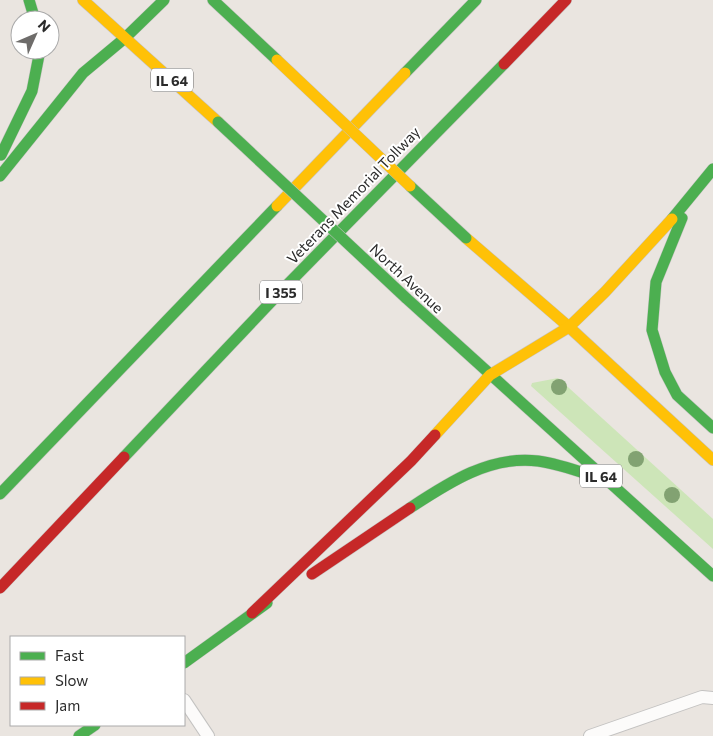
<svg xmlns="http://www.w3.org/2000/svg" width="713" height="736" font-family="Commissioner,sans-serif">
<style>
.green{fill:#cde5b8}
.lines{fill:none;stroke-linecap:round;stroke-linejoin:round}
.lane-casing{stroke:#c3c2c1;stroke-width:14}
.fast-casing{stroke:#c5c3c1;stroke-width:12}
.slow-casing{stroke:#c5c3c1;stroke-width:12}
.jam-casing{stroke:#c5c3c1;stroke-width:12}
.lane{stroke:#fcfbfa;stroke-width:12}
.fast{stroke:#4caf50;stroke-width:11}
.slow{stroke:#ffc107;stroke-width:11}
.jam{stroke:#c62828;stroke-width:11}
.fast-bridge-casing{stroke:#c5c3c1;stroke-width:12;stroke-linecap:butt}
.slow-bridge-casing{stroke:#c5c3c1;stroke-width:12;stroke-linecap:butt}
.fast-bridge{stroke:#4caf50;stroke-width:11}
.slow-bridge{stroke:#ffc107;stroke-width:11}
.tree{fill:#82a272}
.labels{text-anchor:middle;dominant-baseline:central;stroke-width:4;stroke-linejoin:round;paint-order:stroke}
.shield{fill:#fff;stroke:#6b6b6b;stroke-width:1}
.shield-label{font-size:14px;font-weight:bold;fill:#2b2b2b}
.street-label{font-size:15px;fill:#2b2b2b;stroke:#fff}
</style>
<rect width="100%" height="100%" fill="#eae5e0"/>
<polygon class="green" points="558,378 713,519 713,549 531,386 532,383"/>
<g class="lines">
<defs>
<g id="lane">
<polyline points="184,700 208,736"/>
<polyline points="590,736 702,697 713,698"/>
</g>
<g id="fast">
<polyline points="29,0 35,20"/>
<polyline points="213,0 277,60"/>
<polyline points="405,73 476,0"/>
<polyline points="1,155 32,91 40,50"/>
<polyline points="0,176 83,73 125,38 164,0"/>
<polyline points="682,218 656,282 652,330 665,372 677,395 713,428"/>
<polyline points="672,219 713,169"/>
<polyline points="406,298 713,576"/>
<polyline points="124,457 286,286 504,64"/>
<polyline points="0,494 277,206"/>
<path d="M410 508C448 483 490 455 538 461 561 464 583 473 605 480"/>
<polyline points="184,663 267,603"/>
<polyline points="79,736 95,725"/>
</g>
<g id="slow">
<polyline points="83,0 218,122"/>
<polyline points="277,206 405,73"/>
<polyline points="466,238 569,327 713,460"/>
<polyline points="435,435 490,375 569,327 605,292 672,219"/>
</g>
<g id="jam">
<polyline points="504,64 566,0"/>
<polyline points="312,574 410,508"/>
<polyline points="0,588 124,457"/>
<polyline points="252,613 411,461 435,435"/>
</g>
</defs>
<use href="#lane" class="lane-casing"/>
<use href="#fast" class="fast-casing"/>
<use href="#slow" class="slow-casing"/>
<use href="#jam" class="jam-casing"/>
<use href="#lane" class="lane"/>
<use href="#fast" class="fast"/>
<use href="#slow" class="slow"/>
<use href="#jam" class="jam"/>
<defs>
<g id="fast-bridge">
<polyline points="218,122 406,298"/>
<polyline points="410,186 466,238"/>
</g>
<polyline id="slow-bridge" points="277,60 410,186"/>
</defs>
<use href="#fast-bridge" class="fast-bridge-casing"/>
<use href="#slow-bridge" class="slow-bridge-casing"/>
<use href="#fast-bridge" class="fast-bridge"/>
<use href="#slow-bridge" class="slow-bridge"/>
</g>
<g class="tree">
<circle cx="559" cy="387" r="8"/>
<circle cx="636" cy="459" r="8"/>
<circle cx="672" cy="495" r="8"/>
</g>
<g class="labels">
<g class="shield">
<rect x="151" y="68.5" width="42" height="23" rx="4"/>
<rect x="260" y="280.5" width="42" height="23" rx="4"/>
<rect x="580" y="464.5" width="42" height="23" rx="4"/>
</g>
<g class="shield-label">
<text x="172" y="80">IL 64</text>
<text x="281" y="292">I 355</text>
<text x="601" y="476">IL 64</text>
</g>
<g class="street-label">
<text transform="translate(353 195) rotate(-46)">Veterans Memorial Tollway</text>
<text transform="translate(407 278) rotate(43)">North Avenue</text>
</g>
</g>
<rect x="10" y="636" width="175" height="90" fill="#ffffff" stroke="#aaaaaa"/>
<rect x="20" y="652" width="25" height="8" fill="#4caf50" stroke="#aaaaaa"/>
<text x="55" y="661" font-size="15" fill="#2b2b2b">Fast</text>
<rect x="20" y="677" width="25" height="8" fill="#ffc107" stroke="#aaaaaa"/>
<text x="55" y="686" font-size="15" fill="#2b2b2b">Slow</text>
<rect x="20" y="702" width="25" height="8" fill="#c62828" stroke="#aaaaaa"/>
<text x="55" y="711" font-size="15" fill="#2b2b2b">Jam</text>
<g transform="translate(35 35) rotate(45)"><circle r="24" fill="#ffffff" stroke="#aaaaaa"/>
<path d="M0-4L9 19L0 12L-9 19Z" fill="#6e6c6a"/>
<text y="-8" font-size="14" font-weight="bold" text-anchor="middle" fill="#2b2b2b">N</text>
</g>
</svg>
